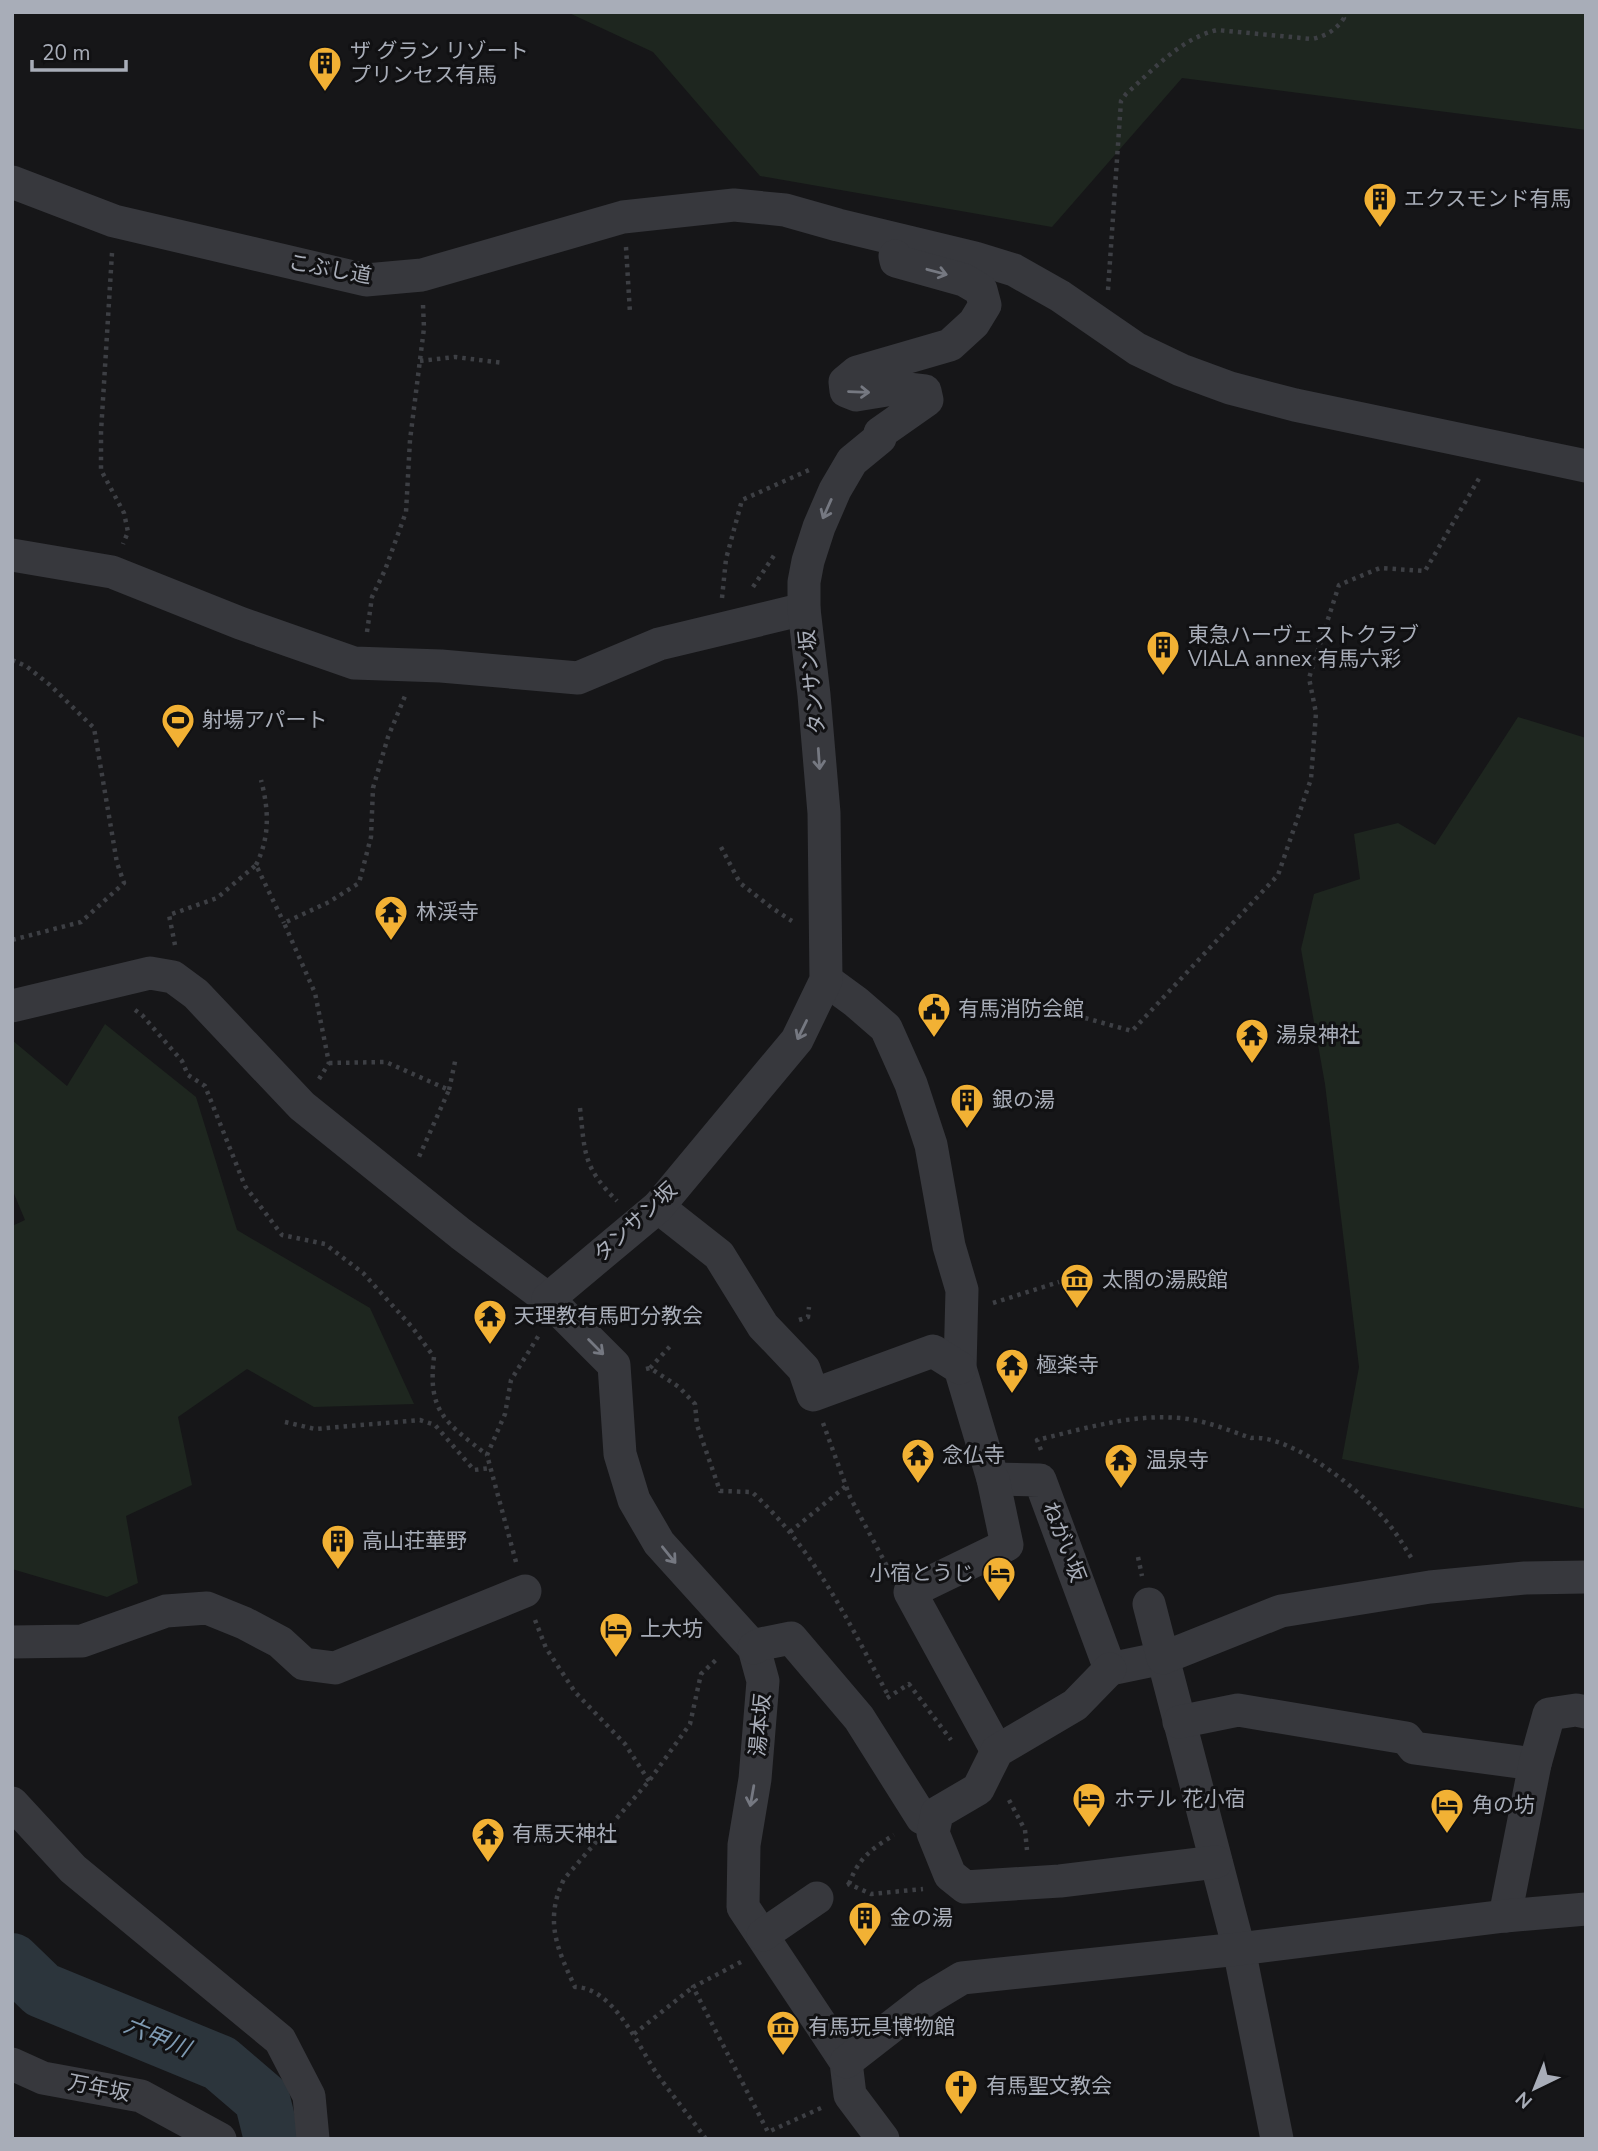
<svg xmlns="http://www.w3.org/2000/svg" width="1598" height="2151" font-family="'Nunito Sans','Noto Sans JP',sans-serif">
<style>
.green{fill:#1e261f}
.lines{fill:none;stroke-linecap:round;stroke-linejoin:round}
.river{stroke:#2c353c;stroke-width:56}
.path{stroke:#3d3f44;stroke-width:4.5;stroke-dasharray:3.5 5;stroke-linecap:butt}
.minor{stroke:#37383d;stroke-width:33}
.oneway{stroke:#757881}
.labels{text-anchor:middle;dominant-baseline:central;stroke-width:6;stroke-linejoin:round;paint-order:stroke}
.poi-label{font-size:21px;fill:#a8adb8;stroke:#111113;text-anchor:start}
.street-label{font-size:21px;fill:#a8adb8;stroke:#111113}
.water-label{font-size:23px;font-style:italic;fill:#7f9bb3;stroke:#111113}
</style>
<rect width="100%" height="100%" fill="#161618"/>
<g class="green">
<polygon points="567,12 1586,12 1586,130 1182,78 1052,227 760,176 653,52"/>
<polygon points="1518,717 1586,738 1586,1509 1342,1459 1359,1367 1325,1084 1301,949 1314,894 1360,879 1354,834 1398,823 1435,845"/>
<polygon points="105,1024 196,1097 237,1230 370,1308 414,1404 314,1407 247,1369 178,1417 192,1485 126,1516 138,1583 107,1597 12,1569 12,1226 25,1220 12,1189 12,1040 67,1086"/>
</g>
<g class="lines">
<polyline class="river" points="12,1961 42,1990 220,2063 262,2099 272,2139"/>
<g class="path">
<polyline points="626,247 630,313"/>
<polyline points="112,253 101,432 101,470 124,513 128,532 123,544"/>
<path d="M1108 290 1121 101 1126 94C1154 69 1180 39 1217 30L1312 39C1326 36 1336 30 1344 18L1341 12"/>
<polyline points="420,361 455,357 504,363"/>
<polyline points="753,587 775,554"/>
<polyline points="722,598 726,559 742,500 809,470"/>
<polyline points="367,632 372,597 385,570 406,512 410,440 424,328 423,305"/>
<polyline points="12,660 26,666 50,685 94,728 117,863 124,883 81,922 12,940"/>
<polyline points="721,847 740,883 772,908 792,921"/>
<path d="M256 865C270 837 269 810 261 780"/>
<polyline points="175,945 169,915 217,898 256,865 284,923"/>
<path d="M135 1010 142 1015 182 1061 188 1075 205 1086 245 1186 282 1235 325 1244 363 1273 412 1327 434 1357C427 1413 447 1423 487 1455"/>
<polyline points="1085,1018 1132,1031 1278,875 1311,779 1316,713 1309,678 1339,585 1380,568 1425,571 1481,475"/>
<polyline points="329,1063 386,1062 449,1090 418,1159"/>
<polyline points="319,1079 329,1063 315,993 284,923 329,902 359,883 371,837 373,788 388,737 405,696"/>
<polyline points="449,1090 456,1057"/>
<path d="M580 1108C585 1154 583 1167 617 1201"/>
<polyline points="993,1303 1059,1282"/>
<polyline points="799,1320 808,1317 809,1307"/>
<polyline points="650,1368 673,1343"/>
<path d="M646 1369 650 1368 679 1387 695 1404 697 1425 720 1491 752 1492C815 1550 849 1623 889 1697"/>
<polyline points="285,1422 315,1429 420,1420 435,1425 474,1470 490,1468"/>
<polyline points="823,1423 850,1497 888,1568"/>
<path d="M1041 1450 1037 1440C1087 1428 1137 1412 1188 1419 1209 1422 1231 1431 1251 1438 1293 1434 1366 1494 1391 1527 1399 1537 1405 1548 1412 1559"/>
<polyline points="790,1532 846,1486"/>
<polyline points="1138,1557 1142,1576"/>
<polyline points="516,1562 487,1455 505,1414 511,1380 539,1335"/>
<polyline points="535,1620 546,1648 575,1692 625,1744 649,1781"/>
<polyline points="887,1698 909,1684 951,1740"/>
<polyline points="1009,1800 1025,1830 1027,1850"/>
<polyline points="569,1839 598,1837"/>
<path d="M849 1884C858 1859 871 1849 894 1835"/>
<polyline points="847,1885 849,1884 871,1894 923,1889"/>
<polyline points="741,1962 693,1987 768,2132 821,2108"/>
<polyline points="634,2034 693,1987"/>
<path d="M706 2139C690 2117 673 2096 657 2074 639 2047 613 1987 575 1987 557 1949 544 1920 564 1879L649 1781 690 1724 701 1674 719 1657"/>
</g>
<g class="minor">
<polyline points="12,182 114,221 366,280 422,275 623,217 734,205 785,210 838,225 975,258 1014,270 1060,296 1137,349 1181,370 1230,388 1295,405 1586,466"/>
<polyline points="12,555 112,572 240,623 354,663 441,666 578,678 659,644 804,609"/>
<polyline points="826,980 856,1002 886,1028 911,1084 931,1145 949,1246 962,1290 960,1368 993,1479 1040,1480 1110,1669 1163,1658 1239,1949 1277,2139"/>
<polyline points="12,1006 150,973 173,977 196,994 302,1106 461,1234 548,1299 614,1365 620,1454 634,1500 659,1543 754,1648 763,1681 755,1779 744,1845 743,1907 846,2062 850,2095 883,2139"/>
<polyline points="658,1207 719,1255 763,1326 804,1369 813,1395 933,1351 960,1368"/>
<polyline points="548,1299 658,1207 797,1040 826,980 824,813 814,695 804,609 804,582 808,561 819,527 835,490 852,461 880,438 880,433 927,400 925,391 899,388 856,395 846,391 845,382 857,372 950,345 974,323 985,305 981,290 964,280 896,261 895,256"/>
<polyline points="993,1479 1007,1545 910,1592 997,1751"/>
<polyline points="1149,1604 1163,1658 1281,1611 1430,1587 1525,1578 1586,1577"/>
<polyline points="12,1642 82,1641 166,1611 207,1608 244,1623 280,1642 304,1664 335,1668 525,1591"/>
<polyline points="754,1648 761,1644 791,1638 859,1718 922,1818 935,1822"/>
<polyline points="1110,1669 1075,1705 997,1751 978,1789 937,1813 933,1833 950,1875 965,1887 1060,1881 1216,1862"/>
<polyline points="1179,1722 1238,1710 1406,1738 1414,1748 1535,1764"/>
<polyline points="12,1803 73,1869 280,2040 309,2096 313,2139"/>
<polyline points="1505,1916 1535,1764 1549,1714 1576,1710 1586,1712"/>
<polyline points="763,1935 817,1898"/>
<polyline points="846,2062 927,1999 962,1978 1239,1949 1505,1916 1586,1909"/>
<polyline points="12,2064 43,2078 141,2096 220,2139"/>
</g>
</g>
<defs><path id="oneway-shaft" d="M-6 0H5M1.5-3L5.5 0L1.5 3" fill="none" stroke-width="1.6" stroke-linecap="round" stroke-linejoin="round" transform="scale(1.75)"/></defs>
<g class="oneway">
<use href="#oneway-shaft" transform="translate(937 272) rotate(15)"/>
<use href="#oneway-shaft" transform="translate(859 392) rotate(2)"/>
<use href="#oneway-shaft" transform="translate(827 509) rotate(114)"/>
<use href="#oneway-shaft" transform="translate(819 759) rotate(86)"/>
<use href="#oneway-shaft" transform="translate(802 1030) rotate(116)"/>
<use href="#oneway-shaft" transform="translate(596 1347) rotate(45)"/>
<use href="#oneway-shaft" transform="translate(669 1555) rotate(51)"/>
<use href="#oneway-shaft" transform="translate(752 1796) rotate(100)"/>
</g>
<defs>
<symbol id="building-pin" viewBox="-11 -11 22 30"><path d="M0 17L-7.5 6A9.5 9.5 0 1 1 7.5 6Z" fill="#f2b134" stroke="#111113"/><path d="M-4-6H4V6H1V3H-1V6H-4ZM-2.5-4.3h1.7v1.8h-1.7ZM.8-4.3h1.7v1.8H.8ZM-2.5-1h1.7V.8h-1.7ZM.8-1h1.7V.8H.8Z" fill="#111"/></symbol>
<symbol id="stadium-pin" viewBox="-11 -11 22 30"><path d="M0 17L-7.5 6A9.5 9.5 0 1 1 7.5 6Z" fill="#f2b134" stroke="#111113"/><path d="M0-5a6.5 5 0 1 0 0 10a6.5 5 0 1 0 0-10ZM-3.5-1.8h7v3.6h-7Z" fill="#111"/></symbol>
<symbol id="temple-pin" viewBox="-11 -11 22 30"><path d="M0 17L-7.5 6A9.5 9.5 0 1 1 7.5 6Z" fill="#f2b134" stroke="#111113"/><path d="M0-6L5-2H3V0L6.5 2.5H4V6H1.5V3h-3V6H-4V2.5H-6.5L-3 0V-2H-5Z" fill="#111"/></symbol>
<symbol id="civic-pin" viewBox="-11 -11 22 30"><path d="M0 17L-7.5 6A9.5 9.5 0 1 1 7.5 6Z" fill="#f2b134" stroke="#111113"/><path d="M-.6-6.5H3V-4.5H.6V-3L4-1V1h2V6H-6V1h2V-1L-.6-3ZM-1.2 2.5V6h2.4V2.5Z" fill="#111"/></symbol>
<symbol id="museum-pin" viewBox="-11 -11 22 30"><path d="M0 17L-7.5 6A9.5 9.5 0 1 1 7.5 6Z" fill="#f2b134" stroke="#111113"/><path d="M0-6L6-3V-2H-6V-3ZM-5-1h2V3h-2ZM-1-1h2V3h-2ZM3-1h2V3H3ZM-6 4H6V6H-6Z" fill="#111"/></symbol>
<symbol id="hotel-pin" viewBox="-11 -11 22 30"><path d="M0 17L-7.5 6A9.5 9.5 0 1 1 7.5 6Z" fill="#f2b134" stroke="#111113"/><path d="M-6-4.5h1.5V1H6V5H4.5V3h-9V5H-6ZM-4 0a1.8 1.8 0 1 1 3.6 0ZM.5 0V-2.5h3Q6-2.5 6 0Z" fill="#111"/></symbol>
<symbol id="church-pin" viewBox="-11 -11 22 30"><path d="M0 17L-7.5 6A9.5 9.5 0 1 1 7.5 6Z" fill="#f2b134" stroke="#111113"/><path d="M-1.2-6h2.4v3.5h3.3v2.4h-3.3V6h-2.4V-.1h-3.3v-2.4h3.3Z" fill="#111"/></symbol>
</defs>
<g fill-rule="evenodd">
<use href="#building-pin" x="306" y="44" width="38" height="52"/>
<use href="#building-pin" x="1361" y="180" width="38" height="52"/>
<use href="#building-pin" x="1144" y="628" width="38" height="52"/>
<use href="#stadium-pin" x="159" y="701" width="38" height="52"/>
<use href="#temple-pin" x="372" y="893" width="38" height="52"/>
<use href="#civic-pin" x="915" y="990" width="38" height="52"/>
<use href="#temple-pin" x="1233" y="1016" width="38" height="52"/>
<use href="#building-pin" x="948" y="1081" width="38" height="52"/>
<use href="#museum-pin" x="1058" y="1261" width="38" height="52"/>
<use href="#temple-pin" x="471" y="1297" width="38" height="52"/>
<use href="#temple-pin" x="993" y="1346" width="38" height="52"/>
<use href="#temple-pin" x="899" y="1436" width="38" height="52"/>
<use href="#temple-pin" x="1102" y="1441" width="38" height="52"/>
<use href="#building-pin" x="319" y="1522" width="38" height="52"/>
<use href="#hotel-pin" x="980" y="1554" width="38" height="52"/>
<use href="#hotel-pin" x="597" y="1610" width="38" height="52"/>
<use href="#hotel-pin" x="1070" y="1780" width="38" height="52"/>
<use href="#hotel-pin" x="1428" y="1786" width="38" height="52"/>
<use href="#temple-pin" x="469" y="1815" width="38" height="52"/>
<use href="#building-pin" x="846" y="1899" width="38" height="52"/>
<use href="#museum-pin" x="764" y="2008" width="38" height="52"/>
<use href="#church-pin" x="942" y="2067" width="38" height="52"/>
</g>
<g class="labels">
<g class="poi-label">
<text x="350" y="51">ザ グラン リゾート<tspan x="350" dy="24">プリンセス有馬</tspan></text>
<text x="1404" y="199">エクスモンド有馬</text>
<text x="1188" y="635">東急ハーヴェストクラブ<tspan x="1188" dy="24">VIALA annex 有馬六彩</tspan></text>
<text x="202" y="720">射場アパート</text>
<text x="416" y="912">林渓寺</text>
<text x="958" y="1009">有馬消防会館</text>
<text x="1276" y="1035">湯泉神社</text>
<text x="992" y="1100">銀の湯</text>
<text x="1102" y="1280">太閤の湯殿館</text>
<text x="514" y="1316">天理教有馬町分教会</text>
<text x="1036" y="1365">極楽寺</text>
<text x="942" y="1455">念仏寺</text>
<text x="1146" y="1460">温泉寺</text>
<text x="362" y="1541">高山荘華野</text>
<text x="974" y="1573" text-anchor="end">小宿とうじ</text>
<text x="640" y="1629">上大坊</text>
<text x="1114" y="1799">ホテル 花小宿</text>
<text x="1472" y="1805">角の坊</text>
<text x="512" y="1834">有馬天神社</text>
<text x="890" y="1918">金の湯</text>
<text x="808" y="2027">有馬玩具博物館</text>
<text x="986" y="2086">有馬聖文教会</text>
</g>
<g class="street-label">
<text transform="translate(330 269) rotate(10)">こぶし道</text>
<text transform="translate(812 682) rotate(-96)">タンサン坂</text>
<text transform="translate(635 1222) rotate(-43)">タンサン坂</text>
<text transform="translate(1064 1542) rotate(69)">ねがい坂</text>
<text transform="translate(760 1725) rotate(-85)">湯本坂</text>
<text transform="translate(99 2088) rotate(11)">万年坂</text>
</g>
<g class="water-label">
<text transform="translate(157 2037) rotate(22)">六甲川</text>
</g>
</g>
<rect width="1598" height="2151" fill="none" stroke="#a8adb8" stroke-width="28"/>
<g transform="translate(1535 2088) rotate(223)" stroke="#111113" stroke-width="5" paint-order="stroke">
<path d="M0-5L12 26L0 18L-12 26Z" fill="#a8adb8"/>
<text y="-10" font-size="19" font-weight="bold" text-anchor="middle" fill="#a8adb8">N</text>
</g>
<path d="M32 60v10h94v-10" fill="none" stroke="#a8adb8" stroke-width="3.5"/>
<text x="42" y="60" font-size="21" fill="#a8adb8" stroke="#111113" stroke-width="5" paint-order="stroke">20 m</text>
</svg>
